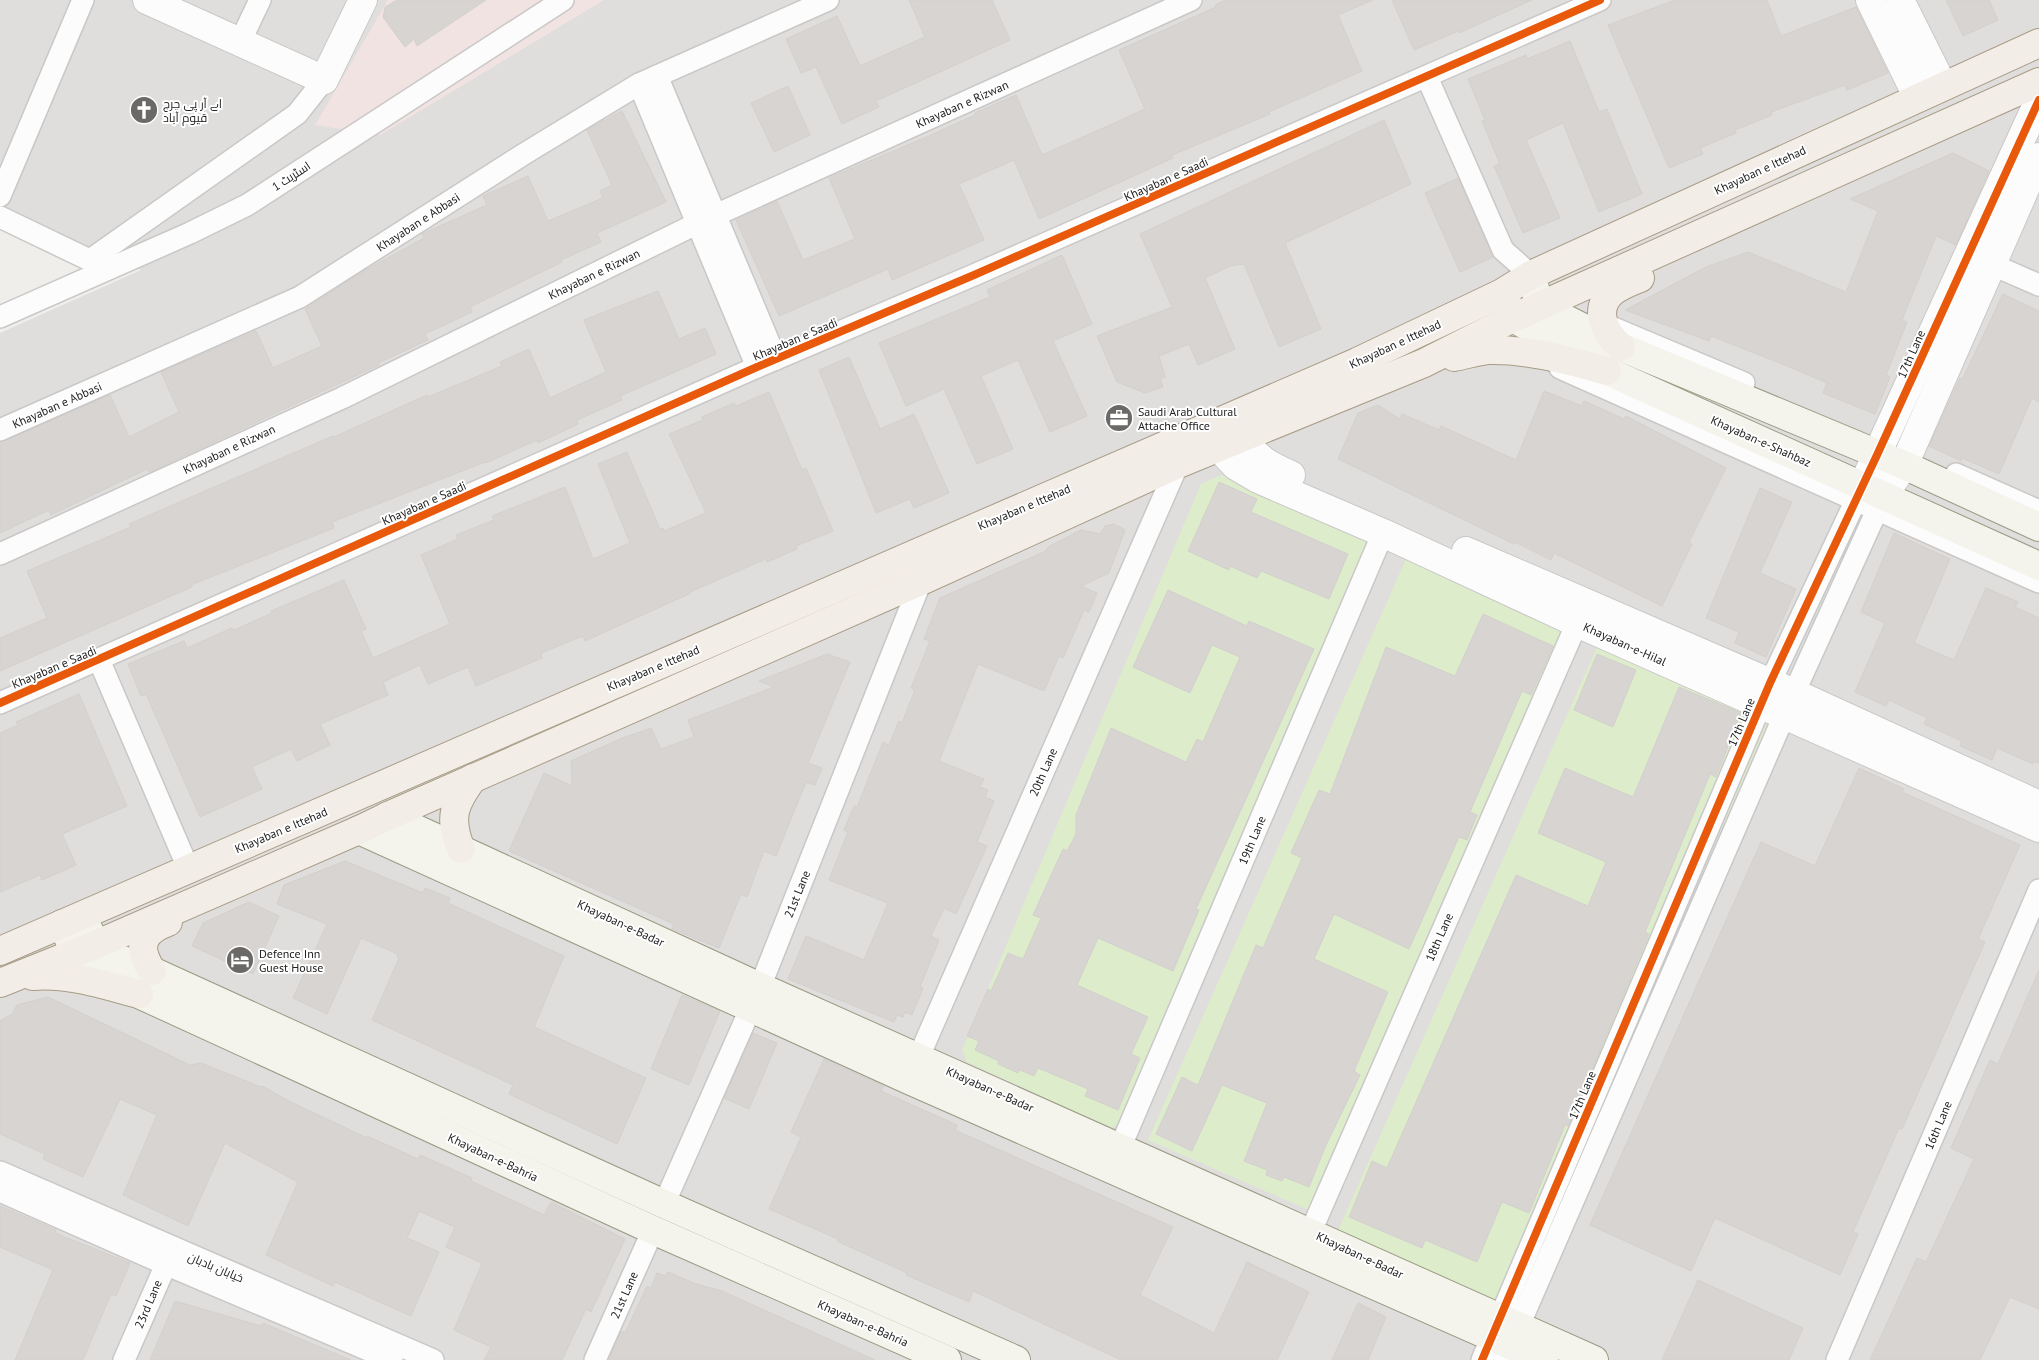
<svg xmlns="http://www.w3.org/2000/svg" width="2039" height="1360" font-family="'PT Sans',Cairo,sans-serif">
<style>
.residential{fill:#dfdedc}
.commercial{fill:#f1e3e1}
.grass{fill:#ddeccb}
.building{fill:#d7d4d2;stroke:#d3d0cc}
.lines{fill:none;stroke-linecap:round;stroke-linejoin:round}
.minor-casing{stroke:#c9c8c7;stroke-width:24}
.tertiary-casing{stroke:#c9c8c7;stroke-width:30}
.secondary-casing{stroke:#999a82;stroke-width:30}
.primary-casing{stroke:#a79c86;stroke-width:30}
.minor{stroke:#fdfcfc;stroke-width:21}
.tertiary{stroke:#fdfcfc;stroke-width:28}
.secondary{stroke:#f4f4ed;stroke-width:28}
.primary{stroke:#f3ede7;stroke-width:28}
.cycleway-casing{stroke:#fff;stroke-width:11}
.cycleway{stroke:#e8590c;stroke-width:8}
.labels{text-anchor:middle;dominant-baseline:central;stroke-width:4;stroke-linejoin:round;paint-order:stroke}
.poi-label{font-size:12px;fill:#222;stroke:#fff;text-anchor:start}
.street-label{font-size:12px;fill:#222;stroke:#fff}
</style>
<rect width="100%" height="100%" fill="#f0eeeb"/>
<polygon class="residential" points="0,0 2039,0 2039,1360 0,1360 0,333 141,270 0,213"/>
<polygon class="commercial" points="388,0 604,0 380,135 315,125"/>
<g class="grass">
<polygon points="1221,475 1368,543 1122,1122 1111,1128 967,1062 962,1050 1201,484"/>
<polygon points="1410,550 1583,626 1311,1211 1148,1140"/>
<polygon points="1598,645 1771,722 1500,1306 1336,1235"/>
</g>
<g class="building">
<polygon points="397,0 486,0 417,46 414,39 405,47 383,17 385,7"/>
<polygon points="909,0 992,0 1010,40 876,101 879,107 842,124 816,67 801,73 786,39 837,16 860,66 925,37"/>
<polygon points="1225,0 1373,0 1338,15 1362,71 1269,112 1270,114 1172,155 1173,158 1039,219 1014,160 959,184 984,240 892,280 888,269 779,316 736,220 777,201 803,260 855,239 829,178 929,136 975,115 975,113 1016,95 1042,155 1110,125 1145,109 1119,50 1216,7 1215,5"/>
<polygon points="1392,0 1532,0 1459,33 1458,31 1414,50"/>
<polygon points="1675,0 1767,0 1781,36 1856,7 1888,73 1847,90 1845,85 1771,112 1772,115 1735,130 1736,133 1700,148 1703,154 1669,168 1608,25"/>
<polygon points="1946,0 1989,0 1998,20 1963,36"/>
<polygon points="1570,41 1599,112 1607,109 1642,194 1599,212 1563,123 1526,140 1560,218 1523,233 1494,166 1500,164 1482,121 1485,120 1468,79 1526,55 1527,59"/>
<polygon points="788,86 810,135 774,152 751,103"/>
<polygon points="622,111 666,202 597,233 601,242 561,260 562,262 470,307 472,312 425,334 428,340 378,363 379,365 149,472 147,469 51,515 49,510 0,533 0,442 110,395 129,437 179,412 161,372 256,331 273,368 322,346 305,309 364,271 424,238 422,234 487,205 483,196 528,176 548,221 603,198 600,191 612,185 587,130"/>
<polygon points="1384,120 1411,184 1285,243 1321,329 1279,347 1244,264 1230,266 1205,278 1235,349 1198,365 1189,344 1159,356 1165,377 1160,379 1163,387 1145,393 1117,382 1097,336 1172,307 1140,234"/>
<polygon points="1953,153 1989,171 1956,245 1936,236 1902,320 1907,322 1886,375 1890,377 1875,414 1823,393 1827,383 1785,365 1711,336 1709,341 1625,310 1706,267 1748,252 1846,292 1878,211 1850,199"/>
<polygon points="1458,178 1493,257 1460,272 1425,193"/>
<polygon points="1062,255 1092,324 1053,341 1087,416 1050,432 1018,360 981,376 1013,449 977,464 944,389 906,406 879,343 990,297 987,290"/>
<polygon points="658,291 679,339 705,328 716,354 620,396 622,400 577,420 578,424 538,443 537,440 486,463 485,462 332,522 334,528 191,585 192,587 0,671 0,638 47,618 27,571 131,527 129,524 198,494 333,436 334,437 427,395 428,397 502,366 500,362 529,349 550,398 606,372 584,320"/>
<polygon points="2003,294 2039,311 2039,402 2032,398 1999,474 1962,458 1961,461 1929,446 1960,378 1962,380"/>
<polygon points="849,357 880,429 914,414 949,493 914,508 910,499 876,513 819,370"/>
<polygon points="1544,391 1582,406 1584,401 1624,419 1626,416 1726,468 1689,542 1692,544 1662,606 1554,553 1551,560 1515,542 1514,544 1338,459 1358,413 1378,405 1400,419 1402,414 1439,430 1441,426 1516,460"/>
<polygon points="769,392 802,470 806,468 833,531 796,546 797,549 767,562 766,559 690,592 691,593 585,641 583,636 541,653 542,658 476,686 468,667 428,684 420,665 383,682 388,695 320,724 330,745 297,761 291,749 252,767 262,789 200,817 146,694 141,696 128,664 184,641 187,648 232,628 234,630 272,613 271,611 344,580 366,629 361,631 373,658 450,624 421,555 458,539 456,535 494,520 492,516 565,487 593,559 630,543 598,464 627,452 660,529 663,528 664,531 706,513 669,434 703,420 702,417 734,403 736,406"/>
<polygon points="1219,482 1257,499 1251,512 1348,554 1329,599 1261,571 1257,578 1230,566 1229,570 1188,551"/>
<polygon points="1760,488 1792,502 1760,573 1796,589 1766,657 1735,643 1739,632 1706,618"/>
<polygon points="1114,524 1125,530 1109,573 1081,586 1097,593 1089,612 1084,610 1063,658 1059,656 1044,691 978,664 939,761 984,779 980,787 988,790 985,797 994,801 977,842 987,846 956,914 944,908 931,936 939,940 920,987 923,988 912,1015 905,1012 903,1017 897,1015 894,1022 788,979 806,936 864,960 888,903 829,880 848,832 844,830 854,806 857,807 883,742 889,745 899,721 902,723 915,690 911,688 930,641 924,639 940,598 1046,551 1048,547 1081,530 1100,534 1105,526"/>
<polygon points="1894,533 1950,559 1914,643 1954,660 1986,588 2018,602 2015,607 2039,618 2039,763 2034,761 2033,764 1997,748 1992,760 1960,746 1962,741 1924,724 1927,718 1889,700 1886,706 1855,692 1885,623 1861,612"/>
<polygon points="1168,590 1247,626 1249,621 1314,649 1196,909 1199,910 1173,971 1098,938 1077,985 1148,1017 1131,1054 1140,1058 1118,1110 1085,1096 1088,1089 1038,1068 1034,1076 1020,1070 1018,1073 998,1064 999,1061 975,1050 979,1041 967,1036 988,989 991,991 1008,953 1023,959 1041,918 1033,915 1063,849 1067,851 1076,834 1076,815 1111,728 1186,762 1197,739 1203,742 1240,657 1212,645 1190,693 1133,667"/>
<polygon points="1483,614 1553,646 1531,695 1522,691 1470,812 1477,815 1467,840 1459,837 1409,949 1334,914 1314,959 1388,992 1354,1071 1360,1075 1326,1145 1309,1187 1284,1177 1282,1181 1266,1175 1267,1170 1244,1161 1267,1103 1222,1085 1192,1151 1156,1134 1182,1077 1198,1085 1256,945 1263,948 1302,858 1291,853 1319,790 1330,794 1386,647 1455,676"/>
<polygon points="827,654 850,662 808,763 822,768 815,785 806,782 776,856 764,851 747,897 741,894 719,948 672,929 674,924 509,851 544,773 572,786 571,761 620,739 651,728 661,749 694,737 688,720 774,687 759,681"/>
<polygon points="1597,654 1636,670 1613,727 1574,710"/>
<polygon points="1679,687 1741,713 1716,777 1710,774 1645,932 1649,934 1568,1126 1565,1125 1529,1213 1502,1202 1477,1262 1425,1240 1422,1248 1349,1217 1372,1161 1387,1168 1516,875 1588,906 1606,862 1538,833 1565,768 1633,797"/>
<polygon points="79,694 127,806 62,834 76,865 42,880 40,875 0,892 0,733 18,725 16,722"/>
<polygon points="1859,768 1904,789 1902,792 2020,845 1978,939 1985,942 1902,1129 1899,1128 1853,1232 1858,1234 1840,1275 1715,1218 1691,1271 1590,1225 1761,842 1815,866"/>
<polygon points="345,861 423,893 425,888 450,898 448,903 564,956 534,1027 646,1078 617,1144 509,1094 513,1085 372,1020 399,958 397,957 398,954 361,938 327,1014 293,998 327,924 277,904 284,885"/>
<polygon points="249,902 279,916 253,974 192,946 203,923"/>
<polygon points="2039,970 2039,1309 2010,1297 1980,1360 1870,1360 1917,1258 1926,1262 1974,1159 1951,1148 1990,1060 1998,1064"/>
<polygon points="682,995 720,1011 689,1085 651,1069"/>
<polygon points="48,997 190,1065 201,1063 261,1087 262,1086 291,1102 367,1138 367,1136 418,1159 420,1155 472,1178 471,1181 544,1215 551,1202 625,1239 591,1312 586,1309 562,1360 484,1360 491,1347 454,1330 482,1263 446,1247 455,1227 419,1211 407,1238 439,1252 411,1316 335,1282 333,1286 266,1255 298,1182 225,1143 188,1226 123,1195 157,1115 120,1099 83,1177 43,1159 45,1154 0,1134 0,1021 12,1014 17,1005"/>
<polygon points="753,1033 777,1043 749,1109 724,1098"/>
<polygon points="824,1059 884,1086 881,1091 957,1125 955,1130 1173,1227 1140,1295 1214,1333 1247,1262 1309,1292 1277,1360 1121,1360 973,1291 969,1302 906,1275 907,1273 837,1241 838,1239 769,1209 801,1137 791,1132"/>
<polygon points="0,1206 56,1230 55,1233 130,1263 116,1296 111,1294 83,1360 15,1360 53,1270 0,1247"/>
<polygon points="668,1272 696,1284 722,1291 875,1360 609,1360 621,1331 625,1333 647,1286 651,1288 657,1273 665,1276"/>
<polygon points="1698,1280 1803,1328 1789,1360 1662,1360"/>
<polygon points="175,1301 261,1326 263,1323 351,1360 150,1360"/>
<polygon points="1358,1303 1386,1317 1368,1360 1332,1360"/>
</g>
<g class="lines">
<defs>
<g id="minor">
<polyline points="240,42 260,0"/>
<polyline points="657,76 776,359"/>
<polyline points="1427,77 1503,250 1531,275"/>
<polyline points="639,84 757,367"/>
<polyline points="0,196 83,0"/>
<polyline points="0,217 102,266"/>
<polyline points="90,260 297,114 324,80"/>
<polyline points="1993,265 2039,285"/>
<polyline points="0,317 190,233 247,205 563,0"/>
<polyline points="1604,324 1744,383"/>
<polyline points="1560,368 2039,582"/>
<polyline points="0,430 300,297 524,154 639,84 828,0"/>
<polyline points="1956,474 2039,511"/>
<polyline points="0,554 342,398 698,223 1191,0"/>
<polyline points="99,660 189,870"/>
<polyline points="0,703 757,367 974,275 1600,0"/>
<polyline points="913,1070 1178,464"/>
<polyline points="1120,1148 1383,533"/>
<polyline points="0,1172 433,1360"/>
<polyline points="0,1191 165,1264 392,1360"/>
<polyline points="664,1204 760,987 921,581"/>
<polyline points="1304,1247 1577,623"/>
<polyline points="124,1360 171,1253"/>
<polyline points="595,1360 653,1230"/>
<polyline points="1482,1360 1770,683 1862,487"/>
<polyline points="1504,1360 1794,693 1883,497"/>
<polyline points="1837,1360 2039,890"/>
</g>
<g id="tertiary">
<polyline points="147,0 324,80 363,0"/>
<polyline points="1870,0 1918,98"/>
<polyline points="1900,0 1943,86"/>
<path d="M1244 437C1256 459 1268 465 1291 475"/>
<polyline points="1218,447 1236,466 1258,479 1383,533 1577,623 2039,828"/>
<polyline points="1862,487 2039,100"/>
<polyline points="1883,497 1904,465 2039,157"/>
<polyline points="1466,551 1794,693 2039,805"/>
</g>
<g id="secondary">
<polyline points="1531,275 1540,306 1621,347 1904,465 2039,527"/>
<polyline points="1506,300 1513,318 1607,371 2039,566"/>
<polyline points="388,816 760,987 1594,1360"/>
<polyline points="359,830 909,1080 1544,1360"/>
<polyline points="82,916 97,947 114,957 152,971 664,1204 1016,1360"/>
<polyline points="62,924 75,952 106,979 653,1230 947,1360"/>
</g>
<g id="primary">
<path d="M1621 347C1605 334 1593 310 1611 293 1619 286 1630 282 1640 278"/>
<path d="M1454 357C1465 355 1477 351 1488 350 1529 349 1567 360 1607 371"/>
<path d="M461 849C448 818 454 804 473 778"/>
<polyline points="0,951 1357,362 1502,293 1531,275 2039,43"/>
<path d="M152 971C136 946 142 932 168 922"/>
<path d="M33 976C69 973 104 985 139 994"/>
<polyline points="0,983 95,945 359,830 388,816 921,581 1178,464 1424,363 1513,318 2039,82"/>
</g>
</defs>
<use href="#minor" class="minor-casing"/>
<use href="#tertiary" class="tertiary-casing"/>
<use href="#secondary" class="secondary-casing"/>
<use href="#primary" class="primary-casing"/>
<use href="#minor" class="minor"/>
<use href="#tertiary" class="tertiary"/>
<use href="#secondary" class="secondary"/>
<use href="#primary" class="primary"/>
<defs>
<g id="cycleway">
<polyline points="0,703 757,367 974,275 1600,0"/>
<polyline points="1482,1360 1770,683 1877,455 2039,100"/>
</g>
</defs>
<use href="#cycleway" class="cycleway-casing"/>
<use href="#cycleway" class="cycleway"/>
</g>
<defs>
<symbol id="church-disc" viewBox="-11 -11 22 22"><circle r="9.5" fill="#6a6968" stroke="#fff"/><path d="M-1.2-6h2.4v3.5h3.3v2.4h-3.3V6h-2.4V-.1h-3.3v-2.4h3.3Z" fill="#fff"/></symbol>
<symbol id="office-disc" viewBox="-11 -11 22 22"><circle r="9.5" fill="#6a6968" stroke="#fff"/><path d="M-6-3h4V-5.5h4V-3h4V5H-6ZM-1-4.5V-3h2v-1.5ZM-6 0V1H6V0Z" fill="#fff"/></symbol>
<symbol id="hotel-disc" viewBox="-11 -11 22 22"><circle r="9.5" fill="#6a6968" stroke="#fff"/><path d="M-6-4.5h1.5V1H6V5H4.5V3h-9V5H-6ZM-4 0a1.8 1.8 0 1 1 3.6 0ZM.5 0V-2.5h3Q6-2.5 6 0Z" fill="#fff"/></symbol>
</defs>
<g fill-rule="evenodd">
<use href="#church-disc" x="128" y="94" width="32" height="32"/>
<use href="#office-disc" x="1103" y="402" width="32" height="32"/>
<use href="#hotel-disc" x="224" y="944" width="32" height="32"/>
</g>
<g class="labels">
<g class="poi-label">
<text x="163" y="103">اے آر پی چرچ<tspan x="163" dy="14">قیوم آباد</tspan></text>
<text x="1138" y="411">Saudi Arab Cultural<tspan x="1138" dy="14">Attache Office</tspan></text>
<text x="259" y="953">Defence Inn<tspan x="259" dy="14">Guest House</tspan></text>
</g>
<g class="street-label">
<text transform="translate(962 104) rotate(-24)">Khayaban e Rizwan</text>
<text transform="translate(1760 170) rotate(-25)">Khayaban e Ittehad</text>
<text transform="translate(291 176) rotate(-33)">اسٹریٹ 1</text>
<text transform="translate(1166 179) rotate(-24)">Khayaban e Saadi</text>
<text transform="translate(418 222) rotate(-33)">Khayaban e Abbasi</text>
<text transform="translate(594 274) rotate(-26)">Khayaban e Rizwan</text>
<text transform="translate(795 339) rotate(-23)">Khayaban e Saadi</text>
<text transform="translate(1395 344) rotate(-25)">Khayaban e Ittehad</text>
<text transform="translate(1911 354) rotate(-66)">17th Lane</text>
<text transform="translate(57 405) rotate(-24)">Khayaban e Abbasi</text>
<text transform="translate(1761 441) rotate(24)">Khayaban-e-Shahbaz</text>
<text transform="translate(229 449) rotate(-25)">Khayaban e Rizwan</text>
<text transform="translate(424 503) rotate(-24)">Khayaban e Saadi</text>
<text transform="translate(1024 507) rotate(-23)">Khayaban e Ittehad</text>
<text transform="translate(1625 644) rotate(24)">Khayaban-e-Hilal</text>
<text transform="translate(54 667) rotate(-23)">Khayaban e Saadi</text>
<text transform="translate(653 668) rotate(-23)">Khayaban e Ittehad</text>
<text transform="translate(1741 722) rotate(-67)">17th Lane</text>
<text transform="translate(1043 772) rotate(-66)">20th Lane</text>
<text transform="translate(281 830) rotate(-23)">Khayaban e Ittehad</text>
<text transform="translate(1252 840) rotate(-67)">19th Lane</text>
<text transform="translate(797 894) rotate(-68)">21st Lane</text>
<text transform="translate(621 923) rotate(25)">Khayaban-e-Badar</text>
<text transform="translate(1439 937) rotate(-66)">18th Lane</text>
<text transform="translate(990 1089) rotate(24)">Khayaban-e-Badar</text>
<text transform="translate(1582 1095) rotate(-67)">17th Lane</text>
<text transform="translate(1938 1125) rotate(-67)">16th Lane</text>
<text transform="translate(493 1157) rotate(25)">Khayaban-e-Bahria</text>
<text transform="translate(1360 1255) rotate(25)">Khayaban-e-Badar</text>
<text transform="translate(216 1267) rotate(23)">خیابان بادبان</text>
<text transform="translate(624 1295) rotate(-66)">21st Lane</text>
<text transform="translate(148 1304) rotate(-67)">23rd Lane</text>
<text transform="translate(863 1323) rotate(24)">Khayaban-e-Bahria</text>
</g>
</g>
</svg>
